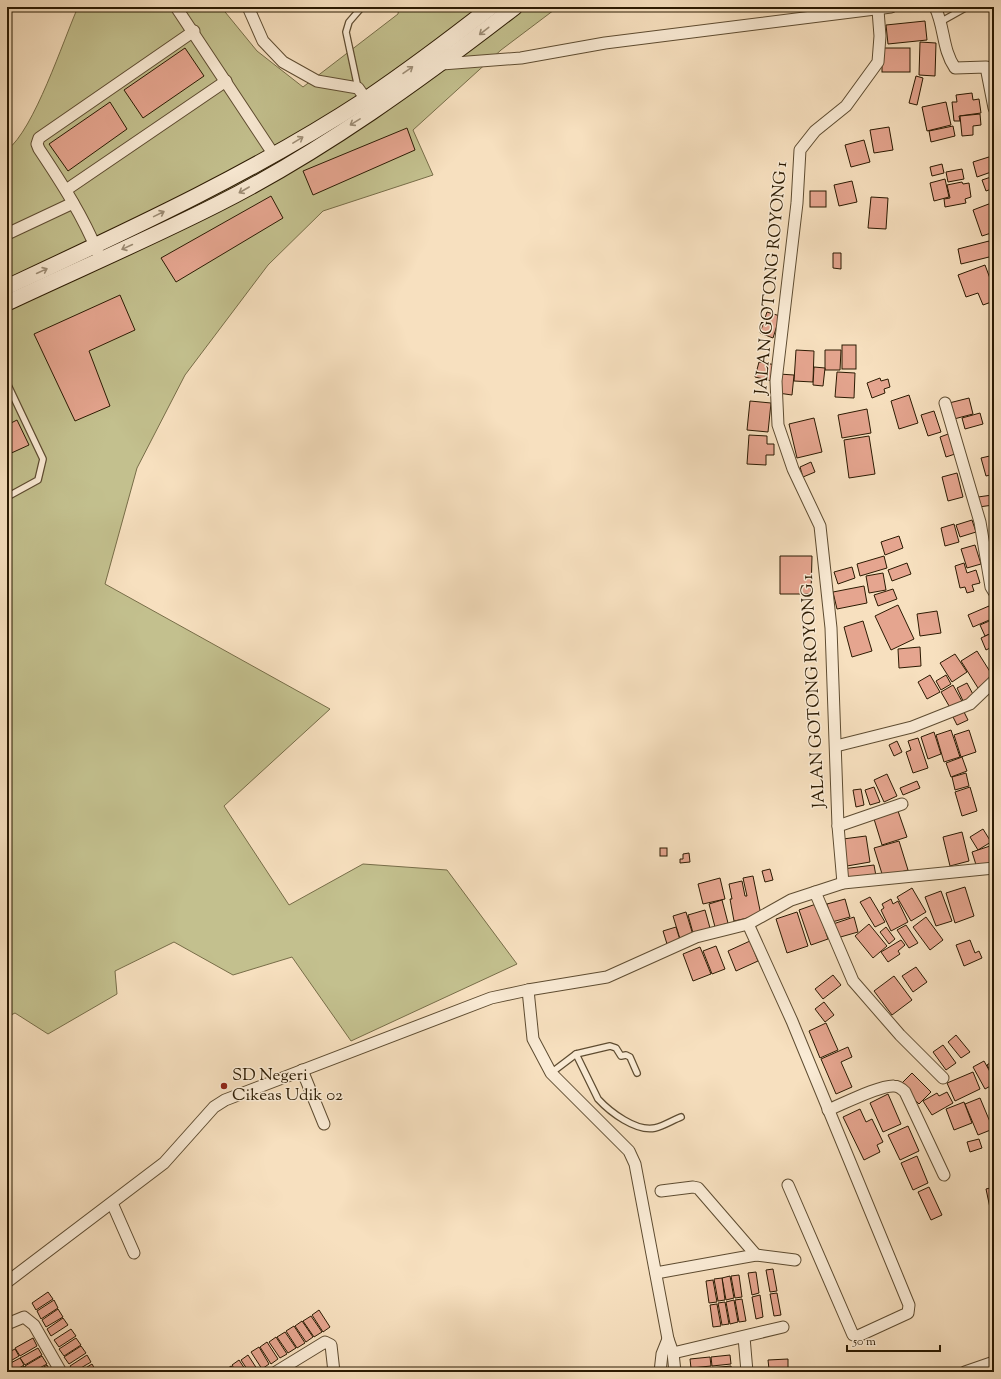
<svg xmlns="http://www.w3.org/2000/svg" width="1001" height="1379" font-family="'Sorts Mill Goudy',serif">
<style>
.green{fill:#c3c08e;stroke:#776d48}
.building{fill:#e5a58f;stroke:#2b1a02}
.lines{fill:none;stroke-linecap:round;stroke-linejoin:round}
.service-casing{stroke:#5e4c31;stroke-width:8}
.minor-casing{stroke:#5e4c31;stroke-width:13}
.secondary-casing{stroke:#2b1a02;stroke-width:17}
.service{stroke:#faebd5;stroke-width:5.5}
.minor{stroke:#faebd5;stroke-width:11}
.secondary{stroke:#faebd5;stroke-width:15}
.oneway{stroke:#9d8d76}
.poi-dot{fill:#8f2418;stroke:#faebd5;stroke-width:1.5}
.labels{text-anchor:middle;dominant-baseline:central;stroke-width:3;stroke-linejoin:round;paint-order:stroke}
.street-label{font-size:17px;fill:#2b1a02;stroke:#faebd5}
.poi-label{font-size:17px;fill:#2b1a02;stroke:#faebd5;text-anchor:start}
</style>
<rect width="100%" height="100%" fill="#f7e0bf"/>
<filter id="stains"><feTurbulence type="fractalNoise" baseFrequency=".005" numOctaves="4"/><feColorMatrix values="0 0 0 0 .2 0 0 0 0 .09 0 0 0 0 .02 0 0 0 .5 -.17"/></filter>
<radialGradient id="worn" r=".72"><stop offset=".6" stop-color="#630" stop-opacity="0"/><stop offset="1" stop-color="#630" stop-opacity=".3"/></radialGradient>
<path class="green" d="M78 7H221L257 51 303 87 398 14 399 7H558L501 50 413 130 433 175 323 211 268 265 185 375 137 468 105 584 330 709 224 806 289 905 363 864 447 870 517 964 351 1041 292 957 233 975 174 942 115 971 117 994 48 1034 15 1013 7 1017V150C34 130 63 41 78 7Z"/>
<g class="building">
<polygon points="925,21 927,40 888,44 886,25"/>
<polygon points="920,42 936,43 935,76 919,75"/>
<polygon points="185,48 204,76 143,118 124,90"/>
<rect x="882" y="48" width="28" height="24"/>
<polygon points="916,76 923,78 917,105 909,103"/>
<polygon points="972,93 973,100 979,99 981,113 959,116 960,121 954,121 952,102 957,102 956,95"/>
<polygon points="110,102 127,129 68,171 49,144"/>
<polygon points="946,102 951,125 927,131 922,107"/>
<polygon points="980,114 981,125 973,126 973,135 962,136 960,116"/>
<polygon points="953,126 955,136 931,142 929,131"/>
<polygon points="889,127 893,150 874,153 870,130"/>
<polygon points="407,128 415,150 313,195 303,171"/>
<polygon points="864,140 870,162 851,167 845,145"/>
<polygon points="992,156 994,171 977,177 973,162"/>
<polygon points="942,164 944,173 932,176 930,167"/>
<polygon points="962,169 964,179 948,182 946,172"/>
<polygon points="994,176 994,188 986,191 982,180"/>
<polygon points="945,179 949,197 934,201 930,183"/>
<polygon points="852,181 857,202 839,206 834,185"/>
<polygon points="962,182 963,184 969,183 971,197 965,199 966,203 945,207 944,199 950,198 947,185"/>
<rect x="810" y="191" width="16" height="16"/>
<polygon points="271,196 283,218 176,282 161,258"/>
<polygon points="871,197 888,198 886,229 868,228"/>
<polygon points="994,202 994,232 982,236 973,210"/>
<polygon points="989,241 993,256 961,264 958,249"/>
<polygon points="833,253 841,253 841,269 833,268"/>
<polygon points="985,265 994,289 994,301 983,305 978,293 966,297 958,275"/>
<polygon points="120,295 135,330 89,351 110,406 75,421 34,334"/>
<polygon points="767,312 780,316 773,338 760,333"/>
<rect x="842" y="345" width="14" height="24"/>
<polygon points="796,350 814,351 813,382 794,381"/>
<polygon points="825,350 841,350 840,370 825,370"/>
<polygon points="759,362 776,365 772,381 755,377"/>
<polygon points="814,367 825,368 823,386 813,385"/>
<polygon points="837,372 855,373 854,398 835,397"/>
<polygon points="779,374 794,375 792,395 778,393"/>
<polygon points="880,378 881,381 888,379 890,387 884,389 885,393 872,398 867,383"/>
<polygon points="909,395 918,423 899,429 891,401"/>
<polygon points="969,398 973,414 954,419 949,403"/>
<polygon points="750,401 771,403 768,432 747,430"/>
<polygon points="867,409 871,433 842,438 838,415"/>
<polygon points="934,411 941,432 928,436 921,415"/>
<polygon points="980,413 983,424 965,429 962,418"/>
<polygon points="814,418 822,452 797,458 789,424"/>
<polygon points="17,420 29,445 7,455 7,425"/>
<polygon points="951,433 958,453 946,457 940,437"/>
<polygon points="749,435 767,436 767,444 774,444 774,455 766,455 766,465 747,464"/>
<polygon points="869,436 875,474 849,478 844,440"/>
<polygon points="994,455 994,474 986,476 981,458"/>
<polygon points="811,462 815,472 803,477 800,467"/>
<polygon points="957,473 963,497 948,501 942,477"/>
<polygon points="992,495 993,505 979,507 978,497"/>
<polygon points="972,520 976,532 960,537 956,525"/>
<polygon points="954,524 959,542 945,546 941,528"/>
<polygon points="899,536 903,548 885,555 881,542"/>
<polygon points="975,545 981,564 967,568 961,549"/>
<polygon points="780,556 812,556 811,594 780,594"/>
<polygon points="884,556 887,568 860,576 857,564"/>
<polygon points="907,563 911,574 892,581 888,570"/>
<polygon points="964,563 967,573 976,570 980,583 972,585 974,591 967,593 965,587 960,588 955,566"/>
<polygon points="852,567 855,578 838,584 834,572"/>
<polygon points="883,573 886,590 869,593 866,576"/>
<polygon points="864,586 867,603 837,609 833,592"/>
<polygon points="893,589 897,599 878,606 874,595"/>
<polygon points="898,605 914,639 891,650 875,616"/>
<polygon points="989,606 994,618 973,627 968,615"/>
<polygon points="937,611 941,633 920,636 917,614"/>
<polygon points="994,619 994,632 985,636 980,625"/>
<polygon points="863,621 872,651 852,657 844,627"/>
<polygon points="994,632 994,646 986,650 981,638"/>
<polygon points="920,647 921,666 899,668 898,649"/>
<polygon points="977,651 994,678 978,688 961,661"/>
<polygon points="955,654 967,672 952,682 940,663"/>
<polygon points="930,675 940,692 927,699 918,682"/>
<polygon points="946,675 951,684 941,690 936,681"/>
<polygon points="967,683 975,698 964,703 957,688"/>
<polygon points="953,685 964,705 952,711 941,692"/>
<polygon points="964,712 968,720 957,725 953,717"/>
<polygon points="951,730 960,757 944,762 936,735"/>
<polygon points="969,730 976,752 961,757 954,735"/>
<polygon points="934,732 941,754 928,759 921,737"/>
<polygon points="918,738 928,768 913,773 906,752 911,750 908,741"/>
<polygon points="897,741 902,752 894,756 889,745"/>
<polygon points="962,757 967,771 951,777 946,763"/>
<polygon points="966,773 969,786 955,790 952,777"/>
<polygon points="887,774 897,796 884,802 874,780"/>
<polygon points="917,781 920,788 903,795 900,788"/>
<polygon points="874,787 880,802 870,805 865,790"/>
<polygon points="970,787 977,811 962,816 955,792"/>
<polygon points="861,789 864,805 856,807 853,790"/>
<polygon points="898,811 907,837 882,845 874,819"/>
<polygon points="983,829 991,842 978,850 970,837"/>
<polygon points="962,832 969,861 950,866 943,837"/>
<polygon points="866,836 870,862 847,866 843,839"/>
<polygon points="899,841 908,870 883,877 874,848"/>
<polygon points="990,846 994,863 977,868 972,852"/>
<rect x="660" y="848" width="7" height="8"/>
<polygon points="689,853 690,862 680,863 680,859 683,859 683,854"/>
<polygon points="874,865 876,876 844,881 842,869"/>
<polygon points="770,869 773,880 765,882 762,871"/>
<polygon points="753,876 761,915 734,921 730,899 732,899 729,884 742,881 745,896 747,896 743,878"/>
<polygon points="720,878 725,899 703,904 698,884"/>
<polygon points="965,887 974,916 955,923 946,893"/>
<polygon points="912,888 926,912 911,921 897,897"/>
<polygon points="941,891 952,921 936,926 925,897"/>
<polygon points="870,897 885,922 875,927 860,902"/>
<polygon points="845,899 850,917 832,922 827,904"/>
<polygon points="891,899 893,904 898,901 908,922 891,931 881,910 884,908 882,904"/>
<polygon points="722,900 728,923 715,927 709,904"/>
<polygon points="816,904 828,939 811,945 799,910"/>
<polygon points="705,910 710,928 693,933 688,915"/>
<polygon points="686,912 693,935 680,939 673,916"/>
<polygon points="797,912 808,946 787,953 776,919"/>
<polygon points="854,917 858,932 837,938 833,924"/>
<polygon points="926,917 943,940 930,950 913,927"/>
<polygon points="869,924 887,946 873,958 855,936"/>
<polygon points="906,925 918,943 909,948 897,930"/>
<polygon points="676,927 680,940 667,944 663,931"/>
<polygon points="886,927 895,939 889,944 880,932"/>
<polygon points="901,940 905,945 898,951 900,954 888,962 881,952"/>
<polygon points="970,940 975,953 979,951 982,958 964,966 956,945"/>
<polygon points="750,941 758,961 736,971 728,951"/>
<polygon points="716,946 725,969 712,974 703,951"/>
<polygon points="700,947 711,974 693,981 683,954"/>
<polygon points="916,967 927,982 913,992 902,976"/>
<polygon points="833,975 841,985 823,999 815,989"/>
<polygon points="894,976 912,1000 892,1015 874,991"/>
<polygon points="824,1002 834,1015 825,1022 815,1009"/>
<polygon points="826,1023 838,1050 820,1058 809,1031"/>
<polygon points="956,1035 970,1052 961,1058 948,1042"/>
<polygon points="943,1045 956,1063 946,1070 933,1052"/>
<polygon points="848,1047 852,1057 841,1062 852,1087 836,1094 821,1059"/>
<polygon points="994,1060 994,1078 987,1065"/>
<polygon points="984,1061 994,1079 994,1084 985,1089 973,1067"/>
<polygon points="973,1072 980,1089 955,1101 947,1083"/>
<polygon points="912,1073 931,1092 919,1104 900,1085"/>
<polygon points="947,1092 953,1103 932,1115 923,1101 937,1093 939,1096"/>
<polygon points="888,1094 901,1124 883,1132 870,1103"/>
<polygon points="980,1098 993,1129 978,1135 965,1104"/>
<polygon points="964,1102 972,1123 954,1130 946,1109"/>
<polygon points="860,1109 866,1122 872,1119 883,1142 877,1145 880,1152 864,1160 843,1117"/>
<polygon points="908,1126 919,1151 900,1160 888,1135"/>
<polygon points="979,1139 982,1148 970,1152 967,1142"/>
<polygon points="917,1156 928,1183 913,1190 901,1163"/>
<polygon points="929,1187 942,1215 931,1220 918,1192"/>
<polygon points="994,1187 994,1207 990,1208 986,1189"/>
<polygon points="773,1269 777,1291 770,1292 766,1270"/>
<polygon points="756,1272 759,1293 752,1295 748,1273"/>
<polygon points="739,1275 742,1297 735,1298 731,1276"/>
<polygon points="730,1276 734,1298 726,1300 722,1278"/>
<polygon points="722,1278 725,1300 718,1301 714,1279"/>
<polygon points="713,1280 717,1302 709,1303 706,1281"/>
<polygon points="48,1292 53,1299 36,1310 32,1303"/>
<polygon points="777,1293 781,1315 774,1316 770,1294"/>
<polygon points="760,1295 763,1317 756,1319 752,1297"/>
<polygon points="742,1299 746,1321 739,1322 735,1300"/>
<polygon points="54,1300 58,1308 41,1319 37,1311"/>
<polygon points="734,1300 738,1322 730,1324 726,1302"/>
<polygon points="725,1302 729,1324 722,1325 718,1303"/>
<polygon points="717,1304 721,1326 713,1327 710,1305"/>
<polygon points="58,1309 63,1317 46,1327 42,1320"/>
<polygon points="319,1310 330,1327 323,1332 312,1315"/>
<polygon points="311,1316 322,1332 314,1337 303,1321"/>
<polygon points="63,1318 68,1325 51,1336 47,1329"/>
<polygon points="302,1321 313,1337 306,1342 295,1326"/>
<polygon points="294,1326 305,1343 297,1348 286,1331"/>
<polygon points="71,1329 76,1336 59,1347 54,1340"/>
<polygon points="285,1332 296,1348 288,1353 277,1337"/>
<polygon points="276,1337 287,1354 280,1358 269,1342"/>
<polygon points="33,1338 37,1346 20,1356 15,1348"/>
<polygon points="76,1338 81,1345 64,1356 59,1349"/>
<polygon points="267,1342 278,1359 271,1364 260,1347"/>
<polygon points="81,1346 86,1353 69,1364 64,1357"/>
<polygon points="259,1347 269,1364 262,1369 251,1352"/>
<polygon points="38,1348 42,1355 25,1365 20,1358"/>
<polygon points="15,1349 19,1356 7,1363 7,1353"/>
<polygon points="87,1355 91,1362 74,1372 70,1366"/>
<polygon points="248,1355 259,1372 249,1372 241,1360"/>
<polygon points="730,1355 731,1364 712,1366 711,1357"/>
<polygon points="42,1356 47,1364 32,1372 28,1372 25,1366"/>
<polygon points="710,1357 711,1366 691,1368 690,1359"/>
<polygon points="20,1358 24,1365 13,1372 7,1372 7,1365"/>
<polygon points="788,1359 788,1368 769,1369 768,1360"/>
<polygon points="239,1360 247,1372 236,1372 232,1365"/>
<polygon points="92,1364 96,1371 95,1372 79,1372"/>
<polygon points="47,1365 51,1372 36,1372"/>
<polygon points="24,1366 28,1372 15,1372"/>
<polygon points="231,1366 235,1372 225,1372 224,1371"/>
<polygon points="731,1366 732,1372 712,1372 711,1368"/>
<polygon points="711,1368 711,1372 691,1372 691,1370"/>
</g>
<g class="lines">
<defs>
<g id="service">
<polyline points="942,21 967,7"/>
<polyline points="358,88 346,32 349,22 362,7"/>
<polyline points="7,383 43,459 38,480 7,497"/>
<path d="M576 1054 598 1099C610 1112 636 1132 655 1128 664 1126 673 1120 681 1117"/>
<polyline points="551,1073 576,1054 610,1046 616,1048 621,1056 626,1055 630,1057 637,1073"/>
</g>
<g id="minor">
<polyline points="176,7 274,155"/>
<polyline points="248,7 263,41 283,62 317,81 358,88 370,105"/>
<path d="M935 7C945 28 942 49 955 68L986 67 994 108"/>
<polyline points="442,64 521,58 605,43 891,7"/>
<polyline points="66,190 226,81"/>
<polyline points="7,234 73,203"/>
<path d="M98 253C83 216 61 182 39 149L37 144 39 138 194 31"/>
<polyline points="945,403 980,522 991,587 994,592"/>
<polyline points="836,746 912,727 970,704 994,681"/>
<polyline points="838,826 902,804"/>
<polyline points="843,883 838,826 831,628 820,526 793,469 778,425 776,381 797,203 800,150 815,131 846,106 878,62 880,36 878,10"/>
<polyline points="815,892 853,981 900,1035 943,1078"/>
<polyline points="748,924 792,1021 909,1305 908,1313 858,1336 853,1335 788,1185"/>
<polyline points="528,990 533,1039 551,1073 629,1151 635,1164 668,1339 673,1353 675,1372"/>
<polyline points="302,1070 324,1124"/>
<path d="M828 1110C843 1104 880 1085 894 1086 899 1086 902 1089 905 1092L944 1175"/>
<polyline points="661,1191 693,1187 698,1188 756,1255"/>
<polyline points="112,1203 134,1253"/>
<polyline points="656,1273 756,1255 795,1260"/>
<polyline points="7,1282 164,1163 214,1107 225,1100 491,998 528,990 607,977 696,937 748,924 791,900 843,883 994,868"/>
<polyline points="7,1324 24,1317 34,1325 61,1372"/>
<polyline points="744,1337 747,1372"/>
<polyline points="673,1353 783,1327"/>
<polyline points="276,1372 325,1342 331,1345 334,1372"/>
<polyline points="660,1372 662,1354 668,1339"/>
<polyline points="965,1372 994,1362"/>
</g>
<g id="secondary">
<path d="M7 287C129 230 253 173 366 99 409 70 450 39 491 7"/>
<path d="M7 303C77 270 149 239 218 204 323 151 422 79 515 7"/>
</g>
</defs>
<use href="#service" class="service-casing"/>
<use href="#minor" class="minor-casing"/>
<use href="#secondary" class="secondary-casing"/>
<use href="#service" class="service"/>
<use href="#minor" class="minor"/>
<use href="#secondary" class="secondary"/>
</g>
<defs><path id="oneway-shaft" d="M-6 0H5M1.5-3L5.5 0L1.5 3" fill="none" stroke-width="1.6" stroke-linecap="round" stroke-linejoin="round"/></defs>
<g class="oneway">
<use href="#oneway-shaft" transform="translate(484 31) rotate(142)"/>
<use href="#oneway-shaft" transform="translate(408 70) rotate(-35)"/>
<use href="#oneway-shaft" transform="translate(355 122) rotate(148)"/>
<use href="#oneway-shaft" transform="translate(298 140) rotate(-31)"/>
<use href="#oneway-shaft" transform="translate(244 190) rotate(150)"/>
<use href="#oneway-shaft" transform="translate(159 214) rotate(-26)"/>
<use href="#oneway-shaft" transform="translate(127 247) rotate(155)"/>
<use href="#oneway-shaft" transform="translate(42 271) rotate(-25)"/>
</g>
<circle class="poi-dot" cx="224" cy="1086" r="4"/>
<g class="labels">
<g class="street-label">
<text transform="translate(772 278) rotate(-85)">JALAN GOTONG ROYONG 1</text>
<text transform="translate(814 691) rotate(-93)">JALAN GOTONG ROYONG 1</text>
</g>
<g class="poi-label">
<text x="232" y="1076">SD Negeri<tspan x="232" dy="20">Cikeas Udik 02</tspan></text>
</g>
</g>
<rect width="1001" height="1379" fill="none" stroke="#f7e0bf" stroke-width="24"/>
<rect x="8" y="8" width="985" height="1363" fill="none" stroke="#2b1a02" stroke-width="2"/>
<rect x="12" y="12" width="977" height="1355" fill="none" stroke="#2b1a02"/>
<path d="M847 1345v6h93v-6" fill="none" stroke="#2b1a02" stroke-width="2"/>
<text x="853" y="1345" font-size="12" fill="#2b1a02" stroke="#faebd5" stroke-width="3" paint-order="stroke">50 m</text>
<rect width="100%" height="100%" filter="url(#stains)"/>
<rect width="100%" height="100%" fill="url(#worn)"/>
</svg>
